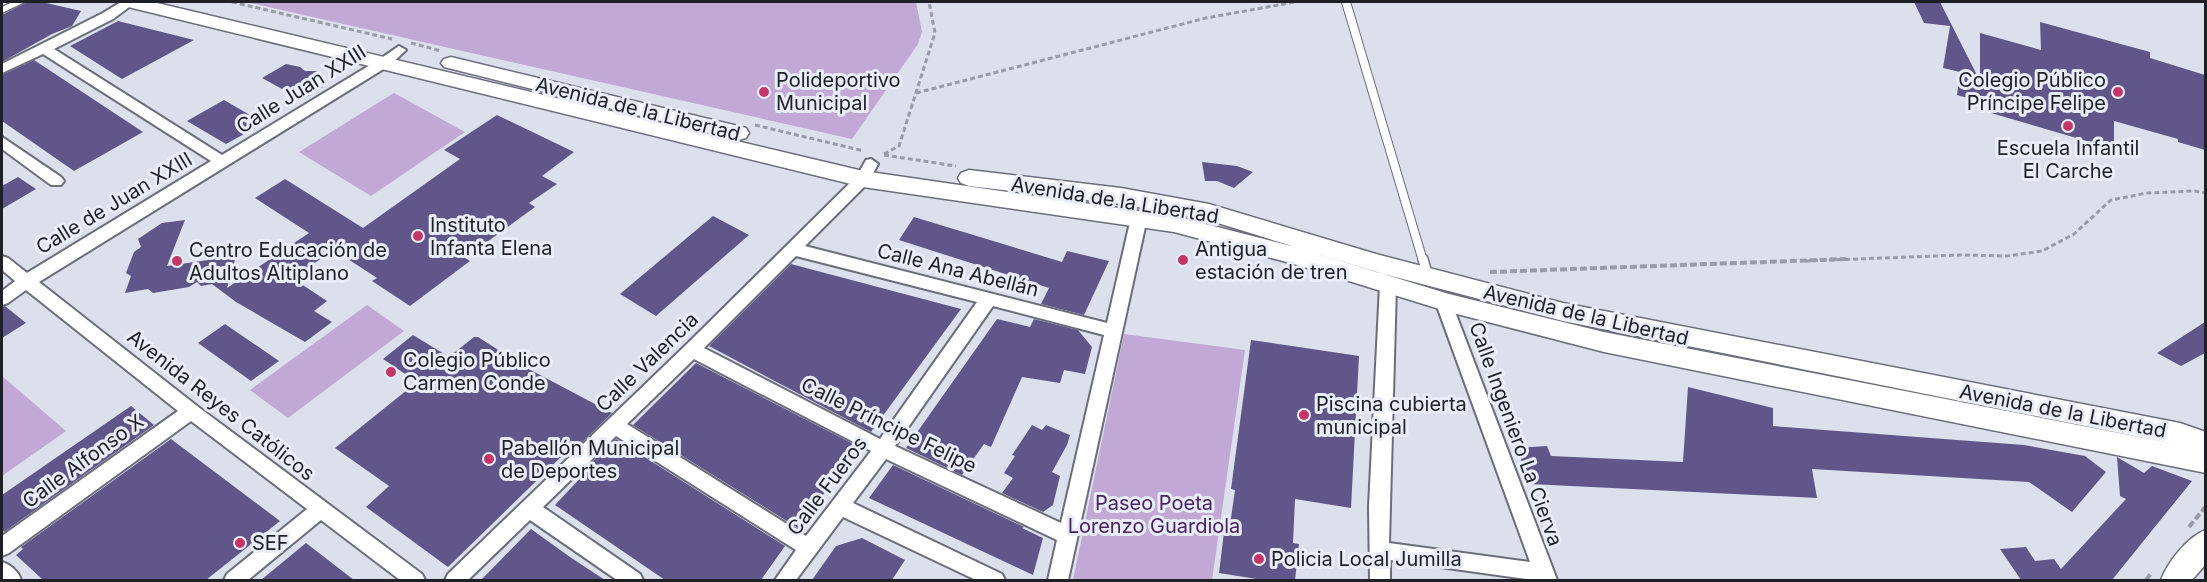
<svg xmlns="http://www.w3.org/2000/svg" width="2207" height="582" font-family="Inter,sans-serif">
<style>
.green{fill:#c1a8d5}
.building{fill:#60568a}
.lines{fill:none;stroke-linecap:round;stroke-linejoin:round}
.service-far1-casing{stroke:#6b6e7a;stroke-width:10}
.service-casing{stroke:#6b6e7a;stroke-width:12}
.pedestrian-casing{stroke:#6b6e7a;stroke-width:3}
.minor-casing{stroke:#6b6e7a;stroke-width:4}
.secondary-casing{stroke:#6b6e7a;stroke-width:3}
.path-far1{stroke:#999ba6;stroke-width:3;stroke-dasharray:5 3;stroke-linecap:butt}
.path{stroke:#999ba6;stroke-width:4;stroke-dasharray:7 3;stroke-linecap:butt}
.service-far1{stroke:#fff;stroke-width:8}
.service{stroke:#fff;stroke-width:9}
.pedestrian{fill:#fff;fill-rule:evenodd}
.minor{fill:#fff;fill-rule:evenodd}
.secondary{fill:#fff;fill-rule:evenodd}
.poi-dot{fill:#c33667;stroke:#e9edfa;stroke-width:2}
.labels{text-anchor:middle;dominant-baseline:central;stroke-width:6;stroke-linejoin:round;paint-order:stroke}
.poi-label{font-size:20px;fill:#1f2025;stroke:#e9edfa;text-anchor:start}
.street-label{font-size:20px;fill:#1f2025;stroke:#e9edfa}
.park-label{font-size:20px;fill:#492262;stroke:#e9edfa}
</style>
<rect width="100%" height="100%" fill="#dce0ed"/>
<g class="green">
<polygon points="246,2 916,2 922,32 918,44 852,139"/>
<polygon points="394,93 465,132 371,196 299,152"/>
<polygon points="367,305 404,331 288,418 250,390"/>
<polygon points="1124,334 1245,350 1212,580 1073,580"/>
<polygon points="2,376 66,431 2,476"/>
</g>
<g class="building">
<polygon points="27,2 42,2 81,11 72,26 52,34 2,62 2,15"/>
<polygon points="1914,2 1940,2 1980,81 1980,33 2041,50 2040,22 2150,52 2150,58 2205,75 2205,150 2178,142 2178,139 2114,121 2114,149 1991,113 1992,105 1957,95 1960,72 1943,68 1950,26 1924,23"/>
<polygon points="118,21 194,40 122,79 70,46"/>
<polygon points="34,60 143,132 74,171 2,121 2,75"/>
<polygon points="286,64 300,67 305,71 317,71 323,87 302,100 262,78"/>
<polygon points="224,100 264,123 226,144 187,121"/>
<polygon points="497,115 574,152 542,176 557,184 529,203 535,207 465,258 470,261 410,306 372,281 377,278 334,250 292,278 327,301 314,311 332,322 305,342 236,302 212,284 201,286 197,282 189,287 153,293 148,289 125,293 131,276 126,273 134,252 141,247 138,239 162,223 185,220 167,266 236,256 227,288 309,233 255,198 285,179 363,228 460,159 444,150"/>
<polygon points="1202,162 1237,166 1253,172 1234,188 1217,181 1205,181"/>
<polygon points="18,177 36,189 2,209 2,186"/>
<polygon points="713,216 749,235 656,316 620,294"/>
<polygon points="914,217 1062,262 1067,251 1109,261 1084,315 1041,304 1049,288 899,240"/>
<polygon points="791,264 961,309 871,432 709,346"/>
<polygon points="5,306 26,323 2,338 2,307"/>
<polygon points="997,319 1030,327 1034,319 1078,330 1092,347 1085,374 1064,370 1060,383 1022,377 991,447 984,444 962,475 906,448"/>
<polygon points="2205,322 2205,353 2181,366 2157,353"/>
<polygon points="225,324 279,361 251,381 198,343"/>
<polygon points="413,335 449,357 474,337 478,337 523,366 612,413 568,456 565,453 448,567 366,507 389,486 335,448 417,382 383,359"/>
<polygon points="1251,340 1359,356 1351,508 1295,499 1293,543 1299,544 1295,580 1263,580 1219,573 1224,532 1229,532 1235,490 1231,489"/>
<polygon points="696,363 859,447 798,528 631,424 633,425"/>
<polygon points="1688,387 1773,408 1773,426 2024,445 2085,456 2106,472 2072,512 2029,482 1812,469 1817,498 1530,484 1517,448 1547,446 1551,456 1683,462"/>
<polygon points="131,406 154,425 4,532 2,529 2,495"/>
<polygon points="1032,425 1042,430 1046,425 1070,435 1067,445 1052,472 1060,476 1053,505 1043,512 1002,493 1013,478 1004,473 1015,456 1012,455"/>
<polygon points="171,439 280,521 206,580 43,580 16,555 23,549 21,547"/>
<polygon points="616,439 785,546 761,580 665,580 555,505 585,473 583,471"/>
<polygon points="2117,457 2144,473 2152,466 2192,481 2112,580 2021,580 2000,549 2026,547 2035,561 2054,559 2061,569 2126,499 2120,496"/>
<polygon points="893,465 1024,527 1022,528 1043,538 1033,575 869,498"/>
<polygon points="531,529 570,557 605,580 481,580"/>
<polygon points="862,538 905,560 892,580 812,580 836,546"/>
<polygon points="306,543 354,580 261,580"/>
</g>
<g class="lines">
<defs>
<polyline id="service-far1" points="1346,2 1423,261"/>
<polyline id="service" points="1423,259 1428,277"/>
<polygon id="pedestrian" points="13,2 25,2 2,13 2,7"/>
<g id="minor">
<polygon points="121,2 136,2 113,19 54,49 222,155 380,59 399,46 406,50 390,65 39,282 197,406 422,574 425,580 400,580 321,520 248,580 224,580 227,574 307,509 191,421 9,553 2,556 2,536 178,411 26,290 8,303 2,305 2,291 15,281 2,270 2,256 8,258 27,273 211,161 43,54 2,73 2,64 103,13"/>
<polygon points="2,137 61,177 64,181 61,185 51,185 2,149"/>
<path d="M871 159 878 164 868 183 805 246 1107 323 1131 218 1133 214H1145L1147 218 1068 580H1048L1057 540 886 459 853 503 1002 574 1005 580H976L843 517 796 580H775L796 550 616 436 543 507 640 574 643 580H617L530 520 468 580H445L448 574 686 345 857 176 866 160ZM796 256 977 302 880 439 704 348ZM993 306 1104 335 1061 523 895 446ZM694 359 871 451 806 536 627 424Z"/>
<polygon points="1388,279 1394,281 1396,285 1389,543 1530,562 1438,309 1443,299 1449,297 1455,299 1457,303 1454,309 1557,580 1533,580 1390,560 1390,580 1370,580 1369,506 1380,285 1382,281"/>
<path d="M2 562C11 565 18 571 21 580H2Z"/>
</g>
<g id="secondary">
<polygon points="122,2 153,2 863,171 1174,216 1295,247 1449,294 1604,332 2180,445 1563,321 1376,272 1208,220 1121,204 969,186 961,183 958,178 961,173 969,170 1121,188 1209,204 1376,254 1563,303 2180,423 2206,432 2206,473 1604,352 1449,312 1294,264 1174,232 863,187 124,6"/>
<polygon points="451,57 738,126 746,128 749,133 746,138 738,140 444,67 441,63 444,59"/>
<path d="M2206 530V564L2192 580H2161C2167 563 2188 536 2206 530Z"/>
</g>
</defs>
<use href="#service-far1" class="service-far1-casing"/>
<use href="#service" class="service-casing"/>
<use href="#pedestrian" class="pedestrian-casing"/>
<use href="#minor" class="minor-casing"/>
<use href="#secondary" class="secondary-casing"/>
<g class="path-far1">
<polyline points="232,2 392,39"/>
<polyline points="411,43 441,51"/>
<polyline points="916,93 1206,18 1295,2"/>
<polyline points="755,125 864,151"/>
<polyline points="884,154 899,146 935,33 929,2"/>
<polyline points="884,155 956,166"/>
<polyline points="1805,261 1962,255 2007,256 2042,251 2074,234 2111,200 2147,193 2194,191 2206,193"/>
</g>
<g class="path">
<polyline points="1490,272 1846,259"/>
<polyline points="2189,527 2206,506"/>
<polyline points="2146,580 2152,572"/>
</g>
<use href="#service-far1" class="service-far1"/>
<use href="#service" class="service"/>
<use href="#pedestrian" class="pedestrian"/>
<use href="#minor" class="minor"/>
<use href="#secondary" class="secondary"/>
</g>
<g class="poi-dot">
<circle cx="764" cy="92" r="6"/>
<circle cx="2118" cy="92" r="6"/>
<circle cx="2068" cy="126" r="6"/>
<circle cx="418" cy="236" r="6"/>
<circle cx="1183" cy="260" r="6"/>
<circle cx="177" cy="261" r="6"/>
<circle cx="391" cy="372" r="6"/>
<circle cx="1304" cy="415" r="6"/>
<circle cx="489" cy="459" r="6"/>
<circle cx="240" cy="543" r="6"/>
<circle cx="1259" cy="559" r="6"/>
</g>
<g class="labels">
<g class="poi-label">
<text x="776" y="80">Polideportivo<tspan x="776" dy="23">Municipal</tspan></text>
<text x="2106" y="80" text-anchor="end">Colegio Público<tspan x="2106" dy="23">Príncipe Felipe</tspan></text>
<text x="2068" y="148" text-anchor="middle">Escuela Infantil<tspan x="2068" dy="23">El Carche</tspan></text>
<text x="430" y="225">Instituto<tspan x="430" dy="23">Infanta Elena</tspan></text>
<text x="1195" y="249">Antigua<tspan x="1195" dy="23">estación de tren</tspan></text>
<text x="189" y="250">Centro Educación de<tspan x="189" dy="23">Adultos Altiplano</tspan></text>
<text x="403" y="360">Colegio Público<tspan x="403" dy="23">Carmen Conde</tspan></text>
<text x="1316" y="404">Piscina cubierta<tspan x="1316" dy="23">municipal</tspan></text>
<text x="501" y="448">Pabellón Municipal<tspan x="501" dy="23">de Deportes</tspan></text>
<text x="252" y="543">SEF</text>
<text x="1271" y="559">Policia Local Jumilla</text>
</g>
<g class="street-label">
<text transform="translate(301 89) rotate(-32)">Calle Juan XXIII</text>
<text transform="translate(638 109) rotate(14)">Avenida de la Libertad</text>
<text transform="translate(1115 200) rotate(9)">Avenida de la Libertad</text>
<text transform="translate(114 203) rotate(-31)">Calle de Juan XXIII</text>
<text transform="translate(958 270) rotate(14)">Calle Ana Abellán</text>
<text transform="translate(1586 315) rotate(13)">Avenida de la Libertad</text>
<text transform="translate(647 362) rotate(-44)">Calle Valencia</text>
<text transform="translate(221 405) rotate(38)">Avenida Reyes Católicos</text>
<text transform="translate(2063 411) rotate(11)">Avenida de la Libertad</text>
<text transform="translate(889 425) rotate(26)">Calle Príncipe Felipe</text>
<text transform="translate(1516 434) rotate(70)">Calle Ingeniero La Cierva</text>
<text transform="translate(83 461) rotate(-36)">Calle Alfonso X</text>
<text transform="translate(827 486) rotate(-53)">Calle Fueros</text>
</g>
<g class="park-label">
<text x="1154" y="503">Paseo Poeta<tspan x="1154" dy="23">Lorenzo Guardiola</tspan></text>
</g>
</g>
<rect width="2207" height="582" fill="none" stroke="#1f2025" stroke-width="6"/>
</svg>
